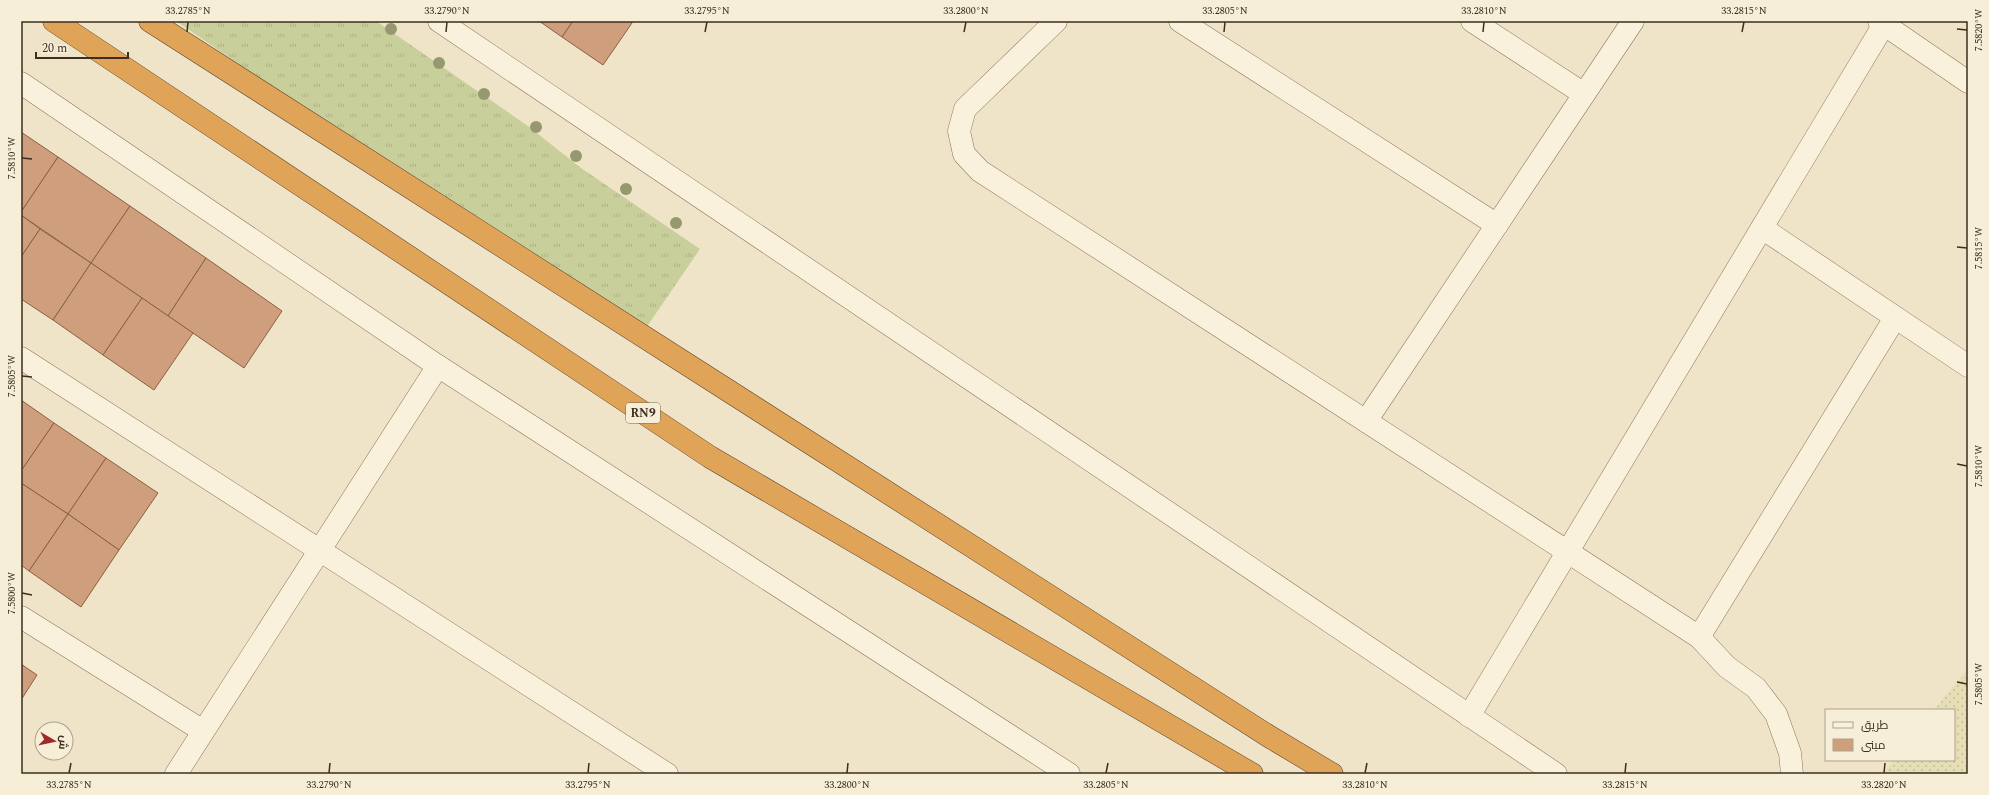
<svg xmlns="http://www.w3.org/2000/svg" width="1989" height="795" font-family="Spectral,Cairo,serif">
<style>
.farmland{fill:url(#farmland-dots)}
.grass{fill:url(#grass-tufts)}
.building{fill:#cf9f7d;stroke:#8d5f41}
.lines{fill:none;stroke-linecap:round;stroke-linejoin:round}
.minor-casing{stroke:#8d765c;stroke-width:23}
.highway-casing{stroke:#5b4430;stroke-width:23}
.minor{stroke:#faf1dc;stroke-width:22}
.highway{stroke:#e0a458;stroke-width:22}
.tree{fill:#96986f}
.ticks{fill:none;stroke:#3d2e20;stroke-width:1.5}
.labels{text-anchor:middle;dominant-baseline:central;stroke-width:3;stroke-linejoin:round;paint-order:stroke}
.shield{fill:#f7eed8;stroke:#756857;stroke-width:1}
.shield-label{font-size:12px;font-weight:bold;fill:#3d2e20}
.neatline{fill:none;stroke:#3d2e20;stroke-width:1.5}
.ticks-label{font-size:10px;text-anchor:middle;fill:#3d2e20}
</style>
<defs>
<pattern id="farmland-dots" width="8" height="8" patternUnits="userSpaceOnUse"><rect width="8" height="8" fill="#e6deb5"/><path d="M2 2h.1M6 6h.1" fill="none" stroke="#c6bf9b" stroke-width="1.8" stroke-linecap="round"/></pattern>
<pattern id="grass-tufts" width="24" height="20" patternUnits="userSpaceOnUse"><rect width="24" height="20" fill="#c9cf9b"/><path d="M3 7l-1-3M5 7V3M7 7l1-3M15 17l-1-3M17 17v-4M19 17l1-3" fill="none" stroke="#aeb285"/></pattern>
</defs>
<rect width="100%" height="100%" fill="#f0e4c8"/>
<polygon class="farmland" points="1968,668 1968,774 1883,774 1894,760 1954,760 1954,710 1934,710"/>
<polygon class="grass" points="176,21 376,21 528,126 581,168 700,249 646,328 394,170"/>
<g class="building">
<polygon points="539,21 573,21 562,37"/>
<polygon points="573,21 629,21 632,23 603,65 562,37"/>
<polygon points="21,132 58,157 21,212"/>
<polygon points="58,157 130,206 91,263 21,215 21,212"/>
<polygon points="130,206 206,258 168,316 91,263"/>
<polygon points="21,215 40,229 21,257"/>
<polygon points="40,229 91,263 53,320 21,299 21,257"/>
<polygon points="206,258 282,311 244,368 168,316"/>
<polygon points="91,263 142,298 103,355 53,320"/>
<polygon points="142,298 193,333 154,390 103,355"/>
<polygon points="21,400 54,423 21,471"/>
<polygon points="54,423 106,458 68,514 21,483 21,471"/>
<polygon points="106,458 158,493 119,550 68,514"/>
<polygon points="21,483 68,514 29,571 21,565"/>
<polygon points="68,514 119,550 81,607 29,571"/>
<polygon points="21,664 37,675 21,700"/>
</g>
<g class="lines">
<defs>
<g id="minor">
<polyline points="439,21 1556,774"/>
<polyline points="1056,21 965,109 959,131 964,154 980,171 1699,637 1727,667 1756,688 1776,714 1790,753 1792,774"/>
<polyline points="1180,21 1497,225"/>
<polyline points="1472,21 1584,94"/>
<polyline points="1879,21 1968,82"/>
<polyline points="21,83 438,366 1069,774"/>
<polyline points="1762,228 1968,366"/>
<polyline points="21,358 667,774"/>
<polyline points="1366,421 1633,21"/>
<polyline points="21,617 203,731"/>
<polyline points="1699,637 1895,318"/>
<polyline points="1469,716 1886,21"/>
<polyline points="176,774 438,366"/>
</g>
<g id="highway">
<polyline points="54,21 710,457 1252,774"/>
<polyline points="150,21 1270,737 1332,774"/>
</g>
</defs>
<use href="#minor" class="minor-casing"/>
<use href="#highway" class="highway-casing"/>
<use href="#minor" class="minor"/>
<use href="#highway" class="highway"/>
</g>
<g class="tree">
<circle cx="391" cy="29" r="6"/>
<circle cx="439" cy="63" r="6"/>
<circle cx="484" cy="94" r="6"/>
<circle cx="536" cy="127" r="6"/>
<circle cx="576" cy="156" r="6"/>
<circle cx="626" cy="189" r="6"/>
<circle cx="676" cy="223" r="6"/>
</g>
<path class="ticks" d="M1957 29 1967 30M187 32 188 22M446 32 447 22M705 32 707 22M964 32 966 22M1224 32 1225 22M1483 32 1484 22M1742 32 1744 22M22 158 32 159M1957 247 1967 248M22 376 32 377M1957 464 1967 466M22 593 32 595M1957 682 1967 684M69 773 71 763M329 773 330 763M588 773 589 763M847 773 848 763M1106 773 1108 763M1365 773 1367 763M1625 773 1626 763M1884 773 1885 763"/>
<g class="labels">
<rect class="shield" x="626" y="403" width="34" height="20" rx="3"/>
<g class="shield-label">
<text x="643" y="413">RN9</text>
</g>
</g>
<rect width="1989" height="795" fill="none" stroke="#f7eed8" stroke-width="44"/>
<rect x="1825" y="709" width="130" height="52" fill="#f7eed8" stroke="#ada18e"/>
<rect x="1833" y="722" width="20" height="6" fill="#faf1dc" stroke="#ada18e"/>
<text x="1861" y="729" font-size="12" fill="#3d2e20">طريق</text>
<rect x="1833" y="739" width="20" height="12" fill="#cf9f7d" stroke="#ada18e"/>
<text x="1861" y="749" font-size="12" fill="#3d2e20">مبنى</text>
<g transform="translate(54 741) rotate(99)"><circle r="19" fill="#f7eed8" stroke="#ada18e"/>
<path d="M0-3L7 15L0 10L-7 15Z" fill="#9e2a2b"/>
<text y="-6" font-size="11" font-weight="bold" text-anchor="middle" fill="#3d2e20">ش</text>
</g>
<path d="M36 52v6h92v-6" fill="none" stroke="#3d2e20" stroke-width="2"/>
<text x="42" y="52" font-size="12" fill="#3d2e20" stroke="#f7eed8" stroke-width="3" paint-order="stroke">20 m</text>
<rect x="22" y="22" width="1945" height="751" class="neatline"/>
<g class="ticks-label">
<text x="188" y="14">33.2785°N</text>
<text x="447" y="14">33.2790°N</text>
<text x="707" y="14">33.2795°N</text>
<text x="966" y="14">33.2800°N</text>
<text x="1225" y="14">33.2805°N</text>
<text x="1484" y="14">33.2810°N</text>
<text x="1744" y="14">33.2815°N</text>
<text transform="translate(1978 30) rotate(-90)" y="4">7.5820°W</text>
<text transform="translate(11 158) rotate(-90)" y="4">7.5810°W</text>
<text transform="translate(1978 248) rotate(-90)" y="4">7.5815°W</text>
<text transform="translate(11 376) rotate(-90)" y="4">7.5805°W</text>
<text transform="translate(1978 466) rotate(-90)" y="4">7.5810°W</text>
<text transform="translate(11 593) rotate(-90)" y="4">7.5800°W</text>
<text transform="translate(1978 684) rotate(-90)" y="4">7.5805°W</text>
<text x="69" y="788">33.2785°N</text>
<text x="329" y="788">33.2790°N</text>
<text x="588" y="788">33.2795°N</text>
<text x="847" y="788">33.2800°N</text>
<text x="1106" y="788">33.2805°N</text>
<text x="1365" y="788">33.2810°N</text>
<text x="1625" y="788">33.2815°N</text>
<text x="1884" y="788">33.2820°N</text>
</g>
</svg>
